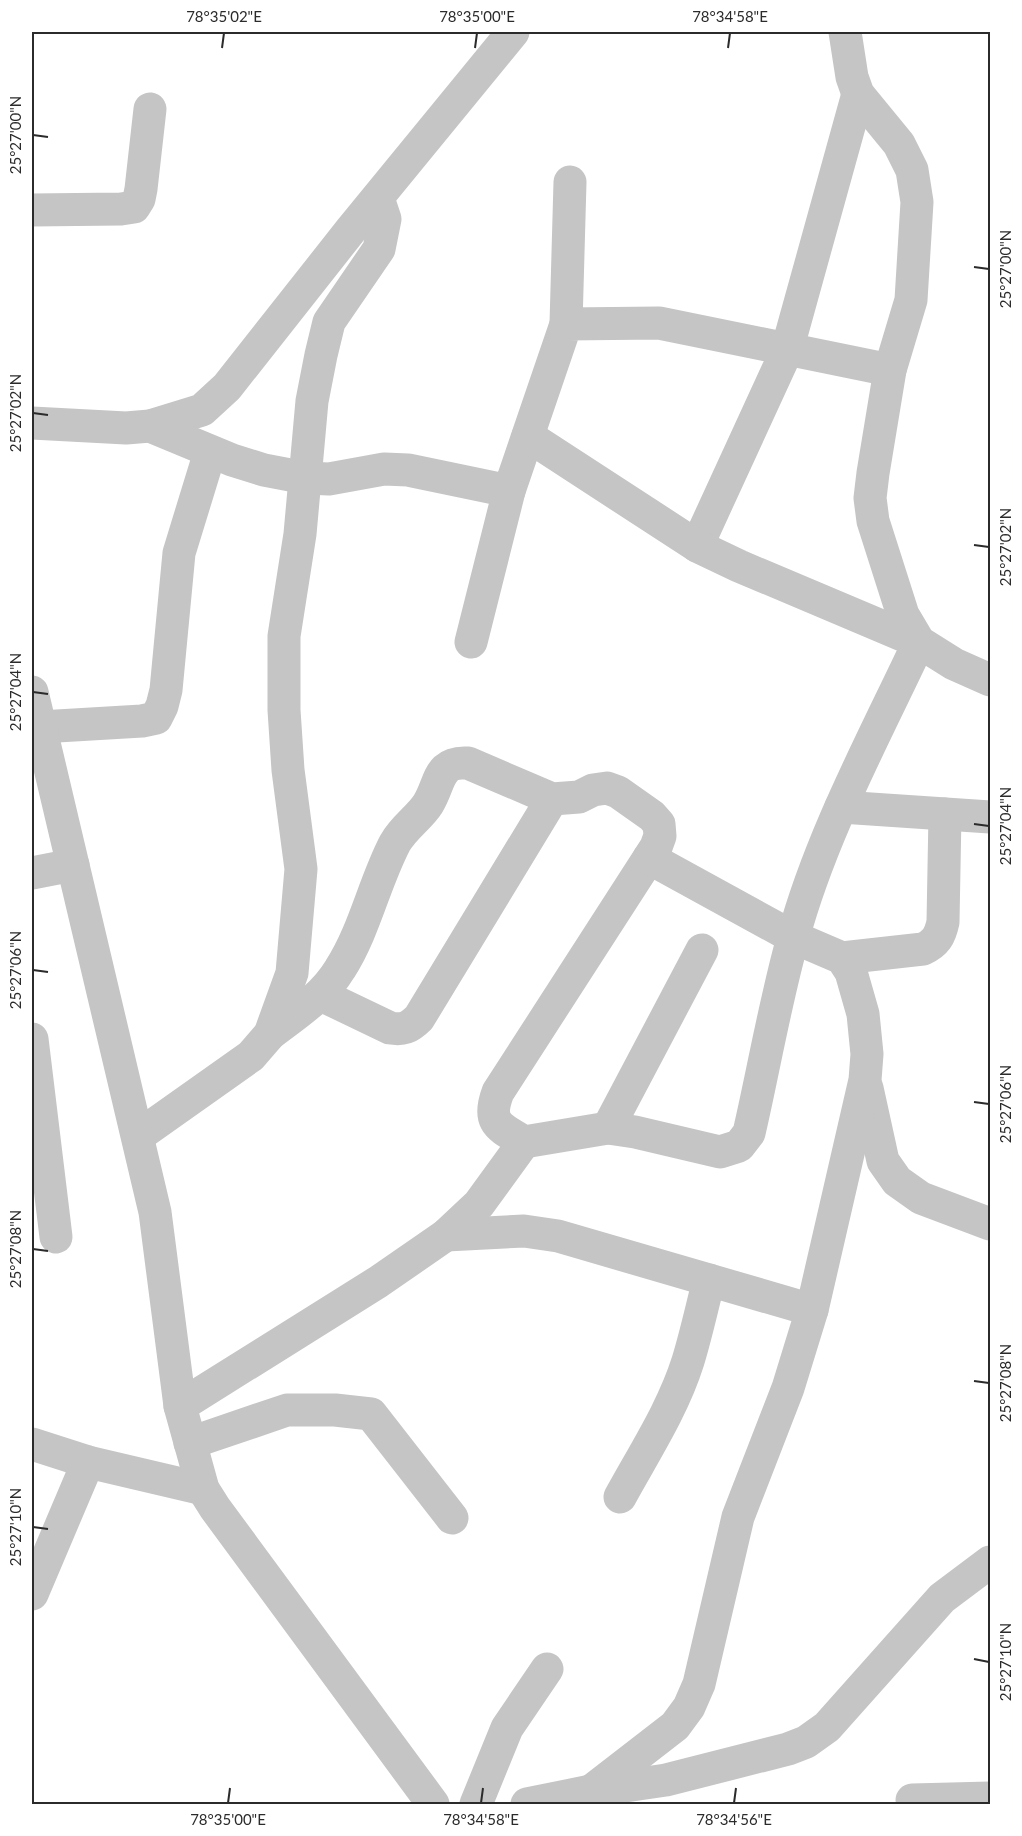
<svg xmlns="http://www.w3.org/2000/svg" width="1022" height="1836" font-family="Lato,sans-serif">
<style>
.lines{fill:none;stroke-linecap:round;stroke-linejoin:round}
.minor{stroke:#c5c5c5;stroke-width:33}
.tertiary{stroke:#c5c5c5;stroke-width:33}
.ticks{fill:none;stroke:#2b2b2b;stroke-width:2}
.neatline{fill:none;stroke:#2b2b2b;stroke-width:2}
.ticks-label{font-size:15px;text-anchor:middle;fill:#2b2b2b}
</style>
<rect width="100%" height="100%" fill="#fff"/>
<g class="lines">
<g class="minor">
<polyline points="845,32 852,77 858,94 899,144 912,170 917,202 911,300 890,370 873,473 870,498 873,521 903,615 919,642 954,664 990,680"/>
<polyline points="32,210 121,209 134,207 139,199 141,189 150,109"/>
<polyline points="566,324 570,182"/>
<polyline points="32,423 126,428 150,426 202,410 227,387 350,231 513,32"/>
<polyline points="150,426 232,460 264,470 306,478 329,479 384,469 408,470 509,491 566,324 659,323 890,370"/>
<polyline points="697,546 787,350 858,94"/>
<polyline points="471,642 509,491"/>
<polyline points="40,727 142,721 156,718 162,706 166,690 179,553 210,452"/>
<polyline points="841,807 990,817"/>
<polyline points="32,873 73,865"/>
<path d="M842 958 923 949C936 943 940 936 943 922L945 814"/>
<path d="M321 995 390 1028C403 1030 409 1028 419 1018L552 799"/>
<path d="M270 1034C296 1014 323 997 340 969 365 930 374 883 395 843 404 827 419 818 428 804 441 783 437 761 468 763L552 799 579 797 593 790 607 788 618 792 652 816 659 824 660 836 656 847 498 1092C486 1124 500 1127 524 1142L608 1128 635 1132 720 1152 739 1146 749 1133C764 1068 775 1002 793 938 821 835 874 738 919 642L739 566 697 546 528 436"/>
<polyline points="32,1039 56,1237"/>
<polyline points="867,1088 883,1161 897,1181 921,1198 990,1224"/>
<polyline points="608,1128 702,950"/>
<polyline points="138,1136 251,1056 270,1034 292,973 301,869 288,770 284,710 284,636 300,534 312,401 321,355 329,322 379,249 385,219 378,198"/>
<polyline points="446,1235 524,1231 558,1236 812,1310"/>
<polyline points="180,1406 378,1282 446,1235 479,1204 524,1142"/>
<polyline points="190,1443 287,1410 335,1410 371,1414 452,1518"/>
<polyline points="32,1444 88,1462 203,1489"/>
<path d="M620 1497C644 1453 673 1409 688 1361 696 1335 702 1307 709 1280"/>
<polyline points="32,1594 88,1462"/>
<polyline points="591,1791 675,1726 689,1707 699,1684 738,1517 788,1388 812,1310 865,1080 867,1054 863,1014 851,972 842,958 793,937 649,858"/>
<polyline points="912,1800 990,1798"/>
<polyline points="476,1804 507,1728 547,1669"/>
</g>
<g class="tertiary">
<polyline points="32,692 155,1212 180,1406 203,1489 215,1508 433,1804"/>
<polyline points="527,1804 591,1791 666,1780 788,1749 806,1742 827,1727 942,1598 990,1562"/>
</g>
</g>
<path class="ticks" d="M222 48 224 33M475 48 477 33M728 48 730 33M33 135 48 137M974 267 989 269M33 413 48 415M974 545 989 547M33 692 48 694M974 824 989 826M33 970 48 972M974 1102 989 1104M33 1249 48 1251M974 1381 989 1383M33 1527 48 1529M974 1659 989 1662M228 1803 230 1788M481 1803 483 1788M734 1803 736 1788"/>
<rect width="1022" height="1836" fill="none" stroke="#ffffff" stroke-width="66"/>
<rect x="33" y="33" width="956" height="1770" class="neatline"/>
<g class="ticks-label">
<text x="224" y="22">78°35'02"E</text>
<text x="477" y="22">78°35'00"E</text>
<text x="730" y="22">78°34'58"E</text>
<text transform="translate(16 135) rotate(-90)" y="5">25°27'00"N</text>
<text transform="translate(1006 269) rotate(-90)" y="5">25°27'00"N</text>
<text transform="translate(16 413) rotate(-90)" y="5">25°27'02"N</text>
<text transform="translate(1006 547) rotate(-90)" y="5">25°27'02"N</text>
<text transform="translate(16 692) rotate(-90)" y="5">25°27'04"N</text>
<text transform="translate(1006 826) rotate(-90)" y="5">25°27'04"N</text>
<text transform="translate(16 970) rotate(-90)" y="5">25°27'06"N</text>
<text transform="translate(1006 1104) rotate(-90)" y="5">25°27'06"N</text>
<text transform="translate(16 1249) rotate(-90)" y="5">25°27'08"N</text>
<text transform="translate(1006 1383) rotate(-90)" y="5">25°27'08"N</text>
<text transform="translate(16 1527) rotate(-90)" y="5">25°27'10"N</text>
<text transform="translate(1006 1662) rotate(-90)" y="5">25°27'10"N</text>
<text x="228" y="1825">78°35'00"E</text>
<text x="481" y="1825">78°34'58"E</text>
<text x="734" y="1825">78°34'56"E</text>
</g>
</svg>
